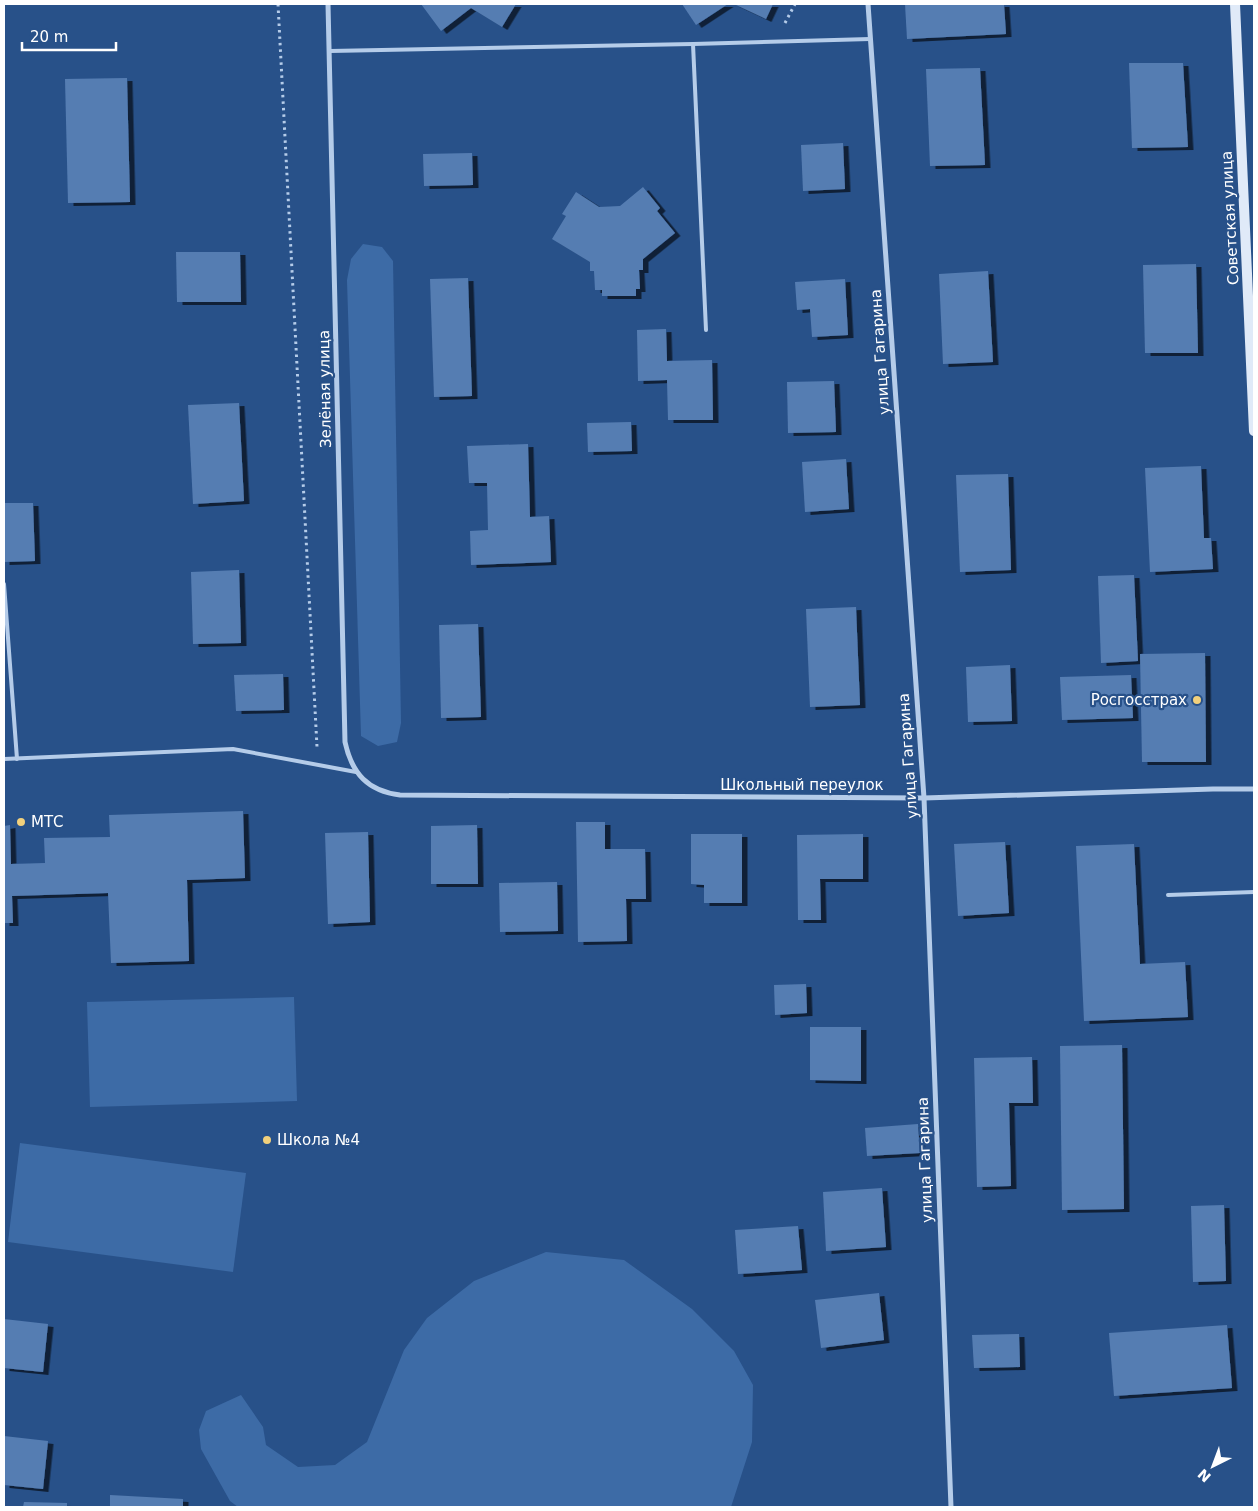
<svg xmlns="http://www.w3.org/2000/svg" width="1258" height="1511" font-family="'DejaVu Sans',sans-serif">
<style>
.green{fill:#3d6ba6}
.building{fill:#557db2;filter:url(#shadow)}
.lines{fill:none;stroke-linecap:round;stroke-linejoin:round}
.path{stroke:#b5cce9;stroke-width:3;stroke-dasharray:2.5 4;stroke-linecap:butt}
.lane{stroke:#b5cce9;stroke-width:4}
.street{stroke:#b5cce9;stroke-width:5}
.secondary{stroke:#e0eaf8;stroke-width:10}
.poi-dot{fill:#f1d07c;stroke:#285189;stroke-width:2}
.labels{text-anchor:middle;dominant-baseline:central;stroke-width:4.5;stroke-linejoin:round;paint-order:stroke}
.street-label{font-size:15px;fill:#fff;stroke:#285189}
.poi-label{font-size:15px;fill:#fff;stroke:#285189;text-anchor:start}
</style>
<defs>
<filter id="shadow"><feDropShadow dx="5.5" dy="3" stdDeviation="0" flood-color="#0009"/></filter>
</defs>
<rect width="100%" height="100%" fill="#285189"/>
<g class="green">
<polygon points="363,244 382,247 393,261 401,723 397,742 378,746 361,736 347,280 351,259"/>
<polygon points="294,997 297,1101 90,1107 87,1002"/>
<polygon points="20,1143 246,1173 233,1272 8,1242"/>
<polygon points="546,1252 624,1260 692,1309 734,1351 753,1385 752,1442 731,1507 238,1507 230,1501 201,1449 199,1430 206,1411 241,1395 263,1427 266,1445 298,1467 335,1465 367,1442 404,1350 427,1318 474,1281"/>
</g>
<g class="building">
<polygon points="421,4 516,4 502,27 471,8 441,31"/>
<polygon points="682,4 728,4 696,25"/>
<polygon points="734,4 773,4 766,19"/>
<polygon points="905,4 1004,4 1006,34 907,39"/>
<polygon points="1129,63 1183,63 1188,147 1132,148"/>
<polygon points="980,68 985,165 930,166 926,69"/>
<polygon points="127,78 130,202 68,203 65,79"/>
<polygon points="843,143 845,189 803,191 801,145"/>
<polygon points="472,153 473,185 424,186 423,154"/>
<polygon points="643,187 660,208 657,211 675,233 643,259 643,270 639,270 640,289 636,289 636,296 602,296 602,290 595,290 594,271 590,271 590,262 552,239 566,216 562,214 576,192 599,207 620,206"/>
<polygon points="176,252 240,252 241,302 177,302"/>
<polygon points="1196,264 1198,353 1145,353 1143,265"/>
<polygon points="988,271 993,362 943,364 939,274"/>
<polygon points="468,278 472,396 434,397 430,279"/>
<polygon points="845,279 848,335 812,337 810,309 797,310 795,282"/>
<polygon points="666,329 667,361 712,360 713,420 668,420 667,380 638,381 637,330"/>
<polygon points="834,381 836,432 788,433 787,382"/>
<polygon points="239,403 244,501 193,504 188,405"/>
<polygon points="631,422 632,451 588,452 587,423"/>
<polygon points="528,444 530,517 549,516 551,562 471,565 470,531 488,530 487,483 469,483 467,446"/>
<polygon points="846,459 849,509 805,512 802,462"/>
<polygon points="1201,466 1204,538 1211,538 1213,569 1150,572 1145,468"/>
<polygon points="1008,474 1011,570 960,572 956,475"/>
<polygon points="4,503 33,503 35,561 4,562"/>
<polygon points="239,570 241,643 193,644 191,572"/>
<polygon points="1134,575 1138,661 1101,663 1098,576"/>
<polygon points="856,607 860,705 810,707 806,609"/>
<polygon points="478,624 481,717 441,718 439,625"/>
<polygon points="1205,653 1206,762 1142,762 1140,654"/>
<polygon points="1010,665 1012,721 968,722 966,667"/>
<polygon points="283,674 284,710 236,711 234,675"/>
<polygon points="1131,675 1133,718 1062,720 1060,677"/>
<polygon points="243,811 245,878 187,880 189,961 111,963 108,893 12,896 13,923 4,923 4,826 10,825 11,864 45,863 44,838 110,837 109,815"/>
<polygon points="576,822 605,822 605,849 645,849 646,899 626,899 627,941 578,942"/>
<polygon points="477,825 478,884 431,884 431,826"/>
<polygon points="368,832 370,922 328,924 325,833"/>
<polygon points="691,834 742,834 742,903 704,903 704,885 691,884"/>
<polygon points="863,834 863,879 820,879 821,920 798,920 797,835"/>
<polygon points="1005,842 1009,913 958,916 954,844"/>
<polygon points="1134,844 1140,964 1185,962 1188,1017 1084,1021 1076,846"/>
<polygon points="557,882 558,931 500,932 499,883"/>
<polygon points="806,984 807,1013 775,1015 774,985"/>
<polygon points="810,1027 861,1027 861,1081 810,1080"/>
<polygon points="1122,1045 1124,1209 1062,1210 1060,1046"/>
<polygon points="1032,1057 1033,1103 1009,1103 1011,1186 977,1187 974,1058"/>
<polygon points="918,1124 920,1153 867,1156 865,1128"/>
<polygon points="882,1188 886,1247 826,1251 823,1192"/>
<polygon points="1224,1205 1226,1281 1193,1282 1191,1206"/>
<polygon points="798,1226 802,1270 738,1274 735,1230"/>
<polygon points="879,1293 884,1340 821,1348 815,1300"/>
<polygon points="4,1319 48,1324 43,1372 4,1368"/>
<polygon points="1227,1325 1232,1388 1114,1396 1109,1333"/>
<polygon points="1019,1334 1020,1367 974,1368 972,1335"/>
<polygon points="4,1436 48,1441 43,1489 4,1485"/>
<polygon points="110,1495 183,1499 183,1507 110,1507"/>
<polygon points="24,1502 67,1503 67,1507 23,1507"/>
</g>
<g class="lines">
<g class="path">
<polyline points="278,4 317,747"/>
<polyline points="785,23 795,4"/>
</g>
<g class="lane">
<polyline points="693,44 706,330"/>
<polyline points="330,51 693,44 870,39"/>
<polyline points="4,584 17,759"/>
<polyline points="4,759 233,749 356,772"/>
<polyline points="1168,895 1254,892"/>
</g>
<g class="street">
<path d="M328 4 345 742C352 774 368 791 400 795L924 798 1213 789H1254"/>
<polyline points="868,4 924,798 951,1507"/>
</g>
<polyline class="secondary" points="1235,4 1254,431"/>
</g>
<g class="poi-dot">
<circle cx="1197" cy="700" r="5"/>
<circle cx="21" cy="822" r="5"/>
<circle cx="267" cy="1140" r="5"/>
</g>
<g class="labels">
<g class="street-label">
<text transform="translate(1230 218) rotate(-93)">Советская улица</text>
<text transform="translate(880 352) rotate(-94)">улица Гагарина</text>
<text transform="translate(325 389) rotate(-91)">Зелёная улица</text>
<text transform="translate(908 756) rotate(-94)">улица Гагарина</text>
<text x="802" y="785">Школьный переулок</text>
<text transform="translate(925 1160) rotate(-92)">улица Гагарина</text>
</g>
<g class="poi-label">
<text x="1187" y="700" text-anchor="end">Росгосстрах</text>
<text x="31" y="822">МТС</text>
<text x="277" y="1140">Школа №4</text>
</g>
</g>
<rect width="1258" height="1511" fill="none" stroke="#ffffff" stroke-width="10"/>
<g transform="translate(1213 1466) rotate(222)" stroke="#285189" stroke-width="4" paint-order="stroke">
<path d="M0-4L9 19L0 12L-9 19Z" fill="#ffffff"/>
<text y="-8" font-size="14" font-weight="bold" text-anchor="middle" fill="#ffffff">N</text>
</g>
<path d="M22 42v8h94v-8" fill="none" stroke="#ffffff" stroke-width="2.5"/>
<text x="30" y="42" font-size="15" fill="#ffffff" stroke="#285189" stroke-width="4" paint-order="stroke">20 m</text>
</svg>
